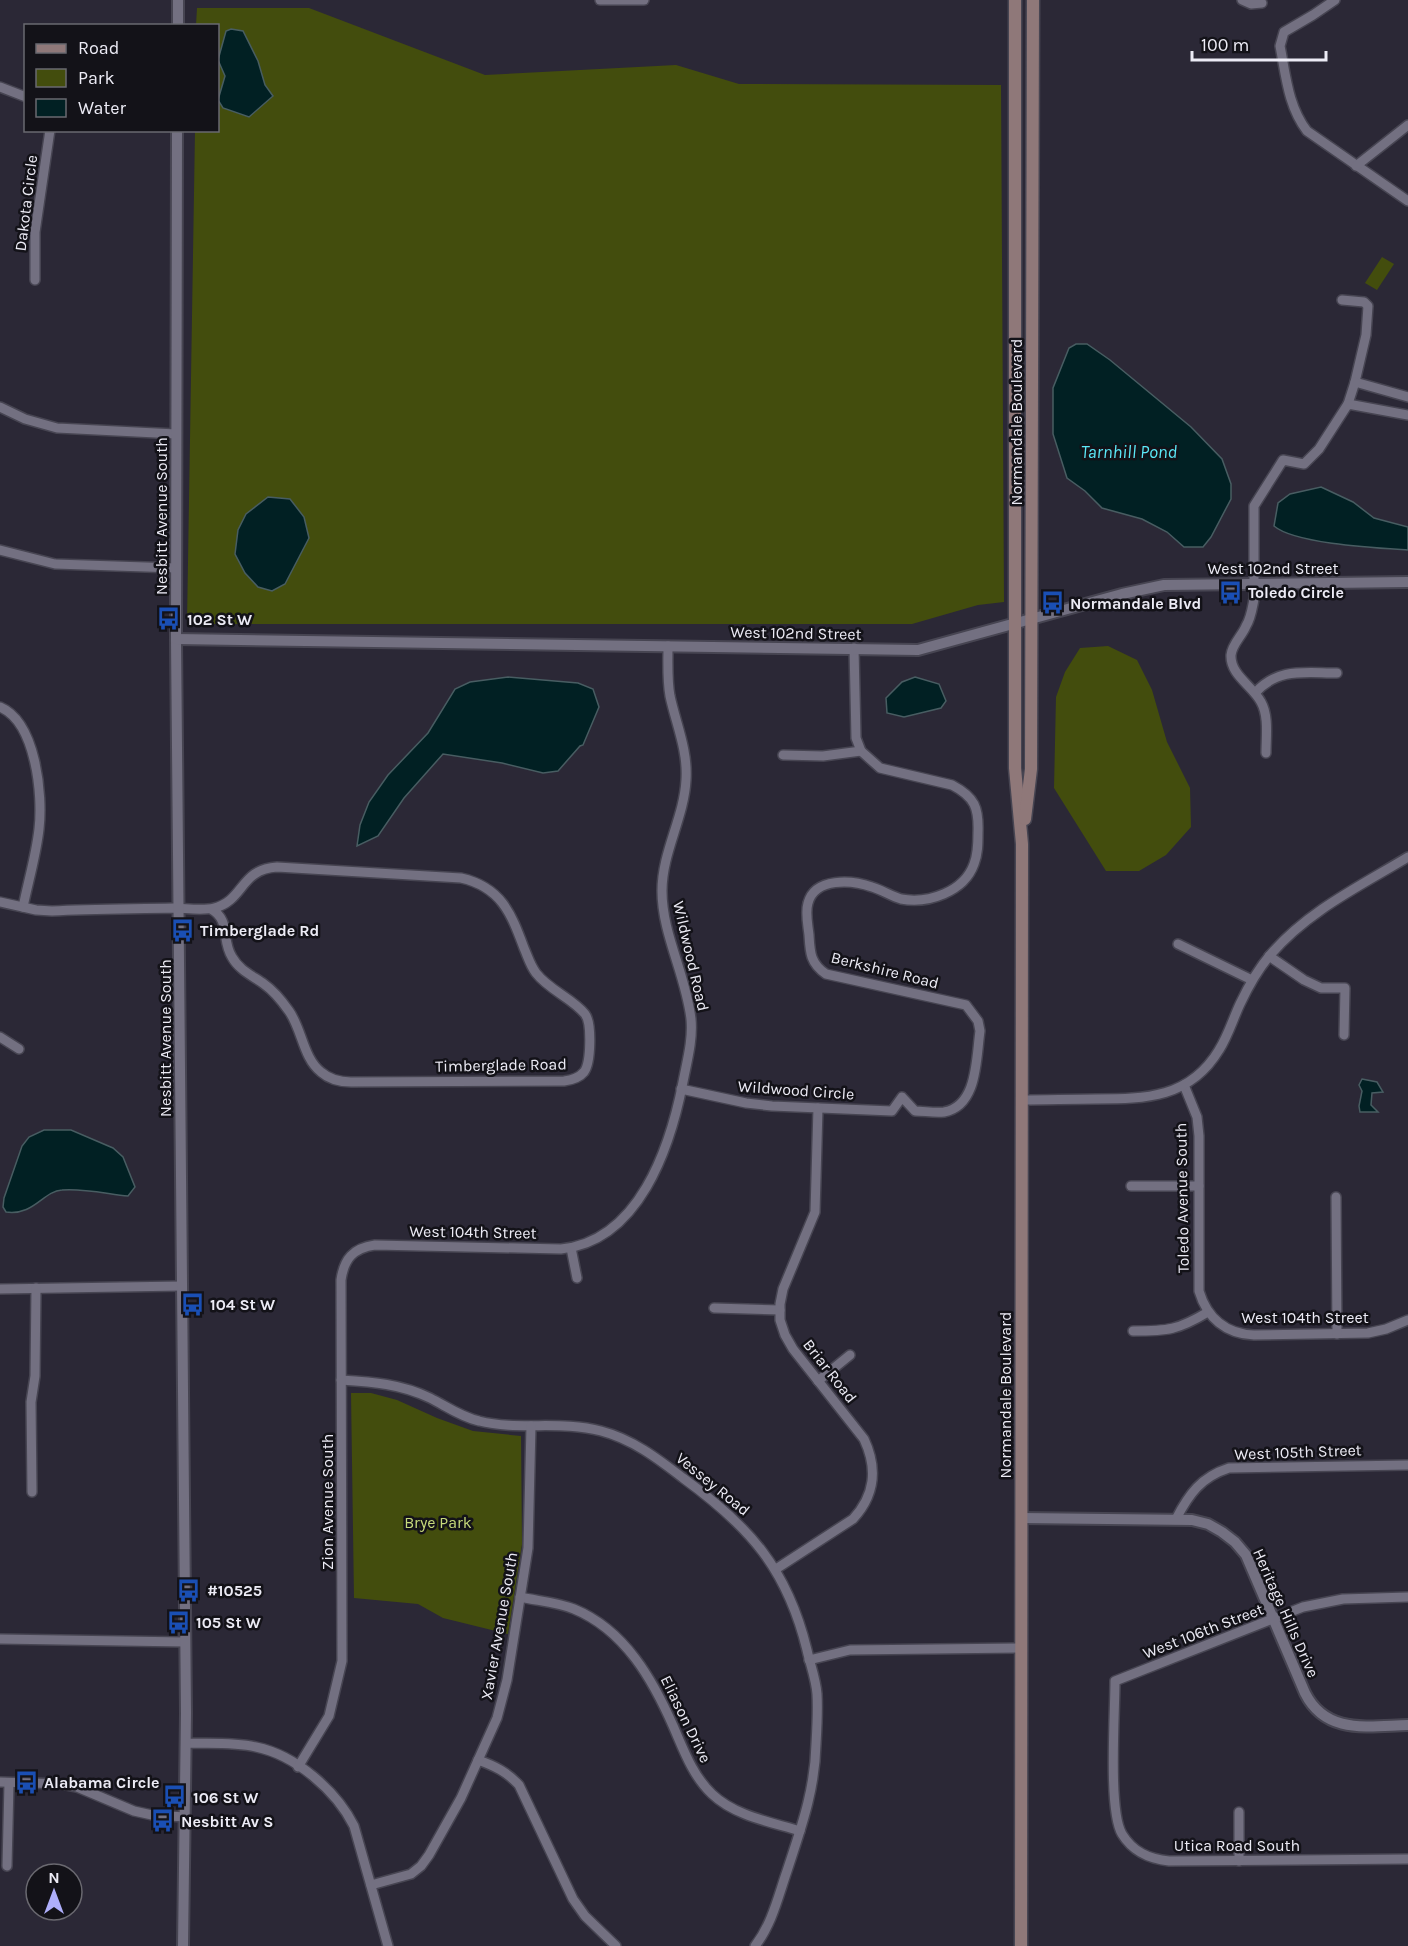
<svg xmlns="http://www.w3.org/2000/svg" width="1408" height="1946" font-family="Karla,sans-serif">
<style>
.green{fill:#434d0d}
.water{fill:#012023;stroke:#485d62;stroke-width:1.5}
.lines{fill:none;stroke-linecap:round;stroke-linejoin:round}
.minor-casing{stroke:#474552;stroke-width:12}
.tertiary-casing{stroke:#474552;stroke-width:14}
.secondary-casing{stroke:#474552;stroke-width:15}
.minor{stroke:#737081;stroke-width:9}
.tertiary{stroke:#737081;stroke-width:10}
.secondary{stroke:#8f7879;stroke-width:12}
.labels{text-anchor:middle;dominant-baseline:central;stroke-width:5;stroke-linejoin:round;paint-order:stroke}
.street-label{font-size:16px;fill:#ecebf5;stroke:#131218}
.poi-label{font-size:16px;font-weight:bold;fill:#ecebf5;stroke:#131218;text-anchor:start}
.park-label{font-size:16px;fill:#c7da7b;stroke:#131218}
.water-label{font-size:18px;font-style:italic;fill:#5be9f8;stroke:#131218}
</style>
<rect width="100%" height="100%" fill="#2b2836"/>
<g class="green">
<polygon points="197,8 309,8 485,75 676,65 739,84 1001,85 1004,602 978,605 912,624 187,624 195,131 218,130 218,26 196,25"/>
<polygon points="1382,257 1394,264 1377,290 1365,283"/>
<polygon points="1108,646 1137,660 1152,690 1167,742 1190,788 1191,827 1166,855 1139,871 1106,871 1054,788 1056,697 1065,672 1080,648"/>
<polygon points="351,1393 371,1393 397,1400 437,1418 473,1431 521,1436 522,1544 508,1634 443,1618 418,1604 354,1598"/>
</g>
<g class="water">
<polygon points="231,29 243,31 258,61 265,85 273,96 249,117 223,108 218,100 225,76 218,60 226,31"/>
<polygon points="1076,344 1087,344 1110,360 1191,427 1222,459 1231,484 1231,499 1211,537 1203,547 1184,547 1167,532 1142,519 1102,508 1085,491 1067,478 1053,434 1053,388 1069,348"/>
<path d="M1321 487 1353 502 1374 518 1408 527V550C1378 548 1295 544 1274 526L1278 503 1290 494Z"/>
<polygon points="268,497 290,499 304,517 309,538 285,584 272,591 258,587 245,573 235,554 238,530 246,514"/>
<polygon points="508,677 578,683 593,689 599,707 583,745 580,746 558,771 543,773 502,763 443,754 404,798 378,836 357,846 360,825 369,802 388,775 428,733 455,689 470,682"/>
<polygon points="915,677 939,684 946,701 941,708 904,717 887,713 886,698 902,682"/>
<polygon points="1362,1079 1377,1082 1383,1092 1372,1093 1371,1105 1378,1112 1360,1112 1359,1106 1362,1091 1359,1085"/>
<path d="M44 1130H71L113 1148 123 1157 135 1187 128 1196C108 1194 82 1188 62 1190 43 1191 34 1216 6 1212L3 1207 4 1198 22 1146 29 1137Z"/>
</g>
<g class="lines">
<defs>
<g id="minor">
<polyline points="600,0 644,0"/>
<polyline points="1242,0 1251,4 1262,3"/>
<path d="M1335 0 1313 15 1284 32 1280 46C1286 76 1288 106 1307 131L1408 201"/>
<polyline points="0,87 26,97"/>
<polyline points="1356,166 1408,125"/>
<polyline points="35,280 35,232 50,130"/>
<polyline points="1342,300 1364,302 1368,306 1366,335 1355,382 1408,397"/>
<polyline points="1348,404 1355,382"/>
<polyline points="0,407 25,419 57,428 176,434"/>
<polyline points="0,550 55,564 176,568"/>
<path d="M1255 693C1278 667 1305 673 1337 673"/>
<path d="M0 707C36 722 43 795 39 829 36 856 28 882 23 907"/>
<path d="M1266 753C1266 737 1269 716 1261 702 1253 686 1230 675 1231 655 1232 644 1242 636 1246 626 1251 618 1252 609 1254 599V506L1283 460 1304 464 1319 449 1348 404 1408 415"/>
<polyline points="783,755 823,756 861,751"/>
<path d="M0 902 36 910 52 911C92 909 133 909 173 908 185 908 202 911 214 908 244 901 240 869 277 867L461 878C501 887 511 913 524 948 528 957 530 965 536 973 549 990 572 998 585 1014 592 1023 591 1063 584 1072 579 1078 572 1080 564 1081L351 1082C341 1082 329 1079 321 1072 303 1058 302 1029 289 1011 282 1001 274 991 264 984 253 976 239 970 232 957 221 940 231 920 211 909"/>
<polyline points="1178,944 1252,980"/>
<polyline points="1269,956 1304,980 1321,988 1345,988 1344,1035"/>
<polyline points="0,1037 19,1049"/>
<path d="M1184 1085 1197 1117 1199 1136V1291C1207 1318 1226 1334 1254 1335L1368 1333 1386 1329 1408 1320"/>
<path d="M681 1089 746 1103 772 1106 892 1111 902 1097 915 1111C924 1111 934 1113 944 1112 978 1106 976 1058 980 1031L978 1021 966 1005 826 974C810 963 810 952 809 935 808 925 805 913 808 903 815 877 852 880 872 887 882 890 891 896 901 899 928 904 964 892 974 864 978 854 978 844 978 833 979 808 975 797 952 785L880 768 861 751 856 738 854 648"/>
<path d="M1023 1100C1047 1100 1071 1099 1096 1099 1146 1099 1190 1098 1219 1050 1228 1036 1233 1019 1240 1004 1248 987 1258 969 1271 954 1308 911 1360 886 1408 857"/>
<polyline points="1131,1186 1199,1186"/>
<polyline points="1336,1197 1337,1334"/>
<polyline points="571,1248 577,1278"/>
<polyline points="0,1289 182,1286"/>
<polyline points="714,1308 780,1310"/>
<path d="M1133 1331C1168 1331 1178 1330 1208 1312"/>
<path d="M341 1380C373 1382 401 1384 430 1398 446 1406 461 1417 479 1421 519 1431 561 1420 601 1431 632 1439 657 1458 683 1478 749 1526 787 1568 807 1650 810 1664 816 1679 817 1694 818 1711 817 1727 816 1744 815 1790 801 1828 787 1871 778 1897 772 1924 755 1946"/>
<polyline points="818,1381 850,1355"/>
<polyline points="32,1492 31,1402 35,1376 36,1288"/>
<path d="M1176 1519C1189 1494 1201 1477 1229 1468L1408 1465"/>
<path d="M776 1569 853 1519C875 1495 878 1469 864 1439L793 1349 785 1335 780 1320V1304L783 1289 815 1212 818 1108"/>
<path d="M520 1597C538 1601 557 1602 574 1609 625 1630 653 1680 674 1728 684 1751 693 1776 712 1794 735 1816 771 1822 800 1831"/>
<path d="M1408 1597 1343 1599 1303 1607 1115 1681C1115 1713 1108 1811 1122 1834 1133 1852 1149 1859 1169 1861L1408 1859"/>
<polyline points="0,1639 185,1642"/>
<polyline points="809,1660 850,1650 1021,1648"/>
<path d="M186 1743C209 1744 233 1742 256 1747 295 1755 336 1790 354 1826L388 1946"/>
<path d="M478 1760C495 1766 507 1772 519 1785L573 1899 585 1916 616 1946"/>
<path d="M298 1767 329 1716 342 1661 341 1280C344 1259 353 1248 375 1245L561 1249C639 1241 670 1148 683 1082 687 1061 693 1040 691 1019 686 975 662 934 662 891 662 852 684 818 686 780 688 750 676 724 670 696 667 680 668 662 668 646"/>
<polyline points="0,1782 62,1784 77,1787 134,1811 152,1815 185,1817"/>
<polyline points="1239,1812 1239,1861"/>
<polyline points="7,1866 9,1783"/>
<polyline points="371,1885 411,1874 421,1866 429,1855 461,1798 497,1718 507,1680 528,1548 531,1426"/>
</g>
<g id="tertiary">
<polyline points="178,26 178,0"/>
<polyline points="177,130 176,639 186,1713 183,1946"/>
<polyline points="176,639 918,650 1122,594 1164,585 1408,582"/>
<path d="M1021 1518 1192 1520 1208 1524 1222 1532 1235 1542 1246 1555 1305 1693C1326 1735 1368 1726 1408 1725"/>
</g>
<g id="secondary">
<polyline points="1015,0 1015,768 1022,844 1021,1946"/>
<polyline points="1025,819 1031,769 1033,0"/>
</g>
</defs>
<use href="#minor" class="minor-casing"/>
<use href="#tertiary" class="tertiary-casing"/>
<use href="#secondary" class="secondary-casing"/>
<use href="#minor" class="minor"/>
<use href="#tertiary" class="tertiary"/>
<use href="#secondary" class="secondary"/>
</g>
<defs>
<symbol id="bus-bare" viewBox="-9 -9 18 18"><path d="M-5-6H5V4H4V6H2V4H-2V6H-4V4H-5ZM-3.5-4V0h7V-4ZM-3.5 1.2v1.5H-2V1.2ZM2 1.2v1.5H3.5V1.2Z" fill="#1a4fb4" stroke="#131218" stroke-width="2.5" paint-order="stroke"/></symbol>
</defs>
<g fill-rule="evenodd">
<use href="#bus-bare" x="1214" y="576" width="33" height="33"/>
<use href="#bus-bare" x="1036" y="586" width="33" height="33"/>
<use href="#bus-bare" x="152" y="602" width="33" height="33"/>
<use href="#bus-bare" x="166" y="914" width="33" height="33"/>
<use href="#bus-bare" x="176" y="1288" width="33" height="33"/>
<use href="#bus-bare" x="172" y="1574" width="33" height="33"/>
<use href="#bus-bare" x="162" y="1606" width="33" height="33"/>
<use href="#bus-bare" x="10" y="1766" width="33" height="33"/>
<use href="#bus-bare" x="158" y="1780" width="33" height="33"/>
<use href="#bus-bare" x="146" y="1804" width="33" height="33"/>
</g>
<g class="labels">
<g class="street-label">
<text transform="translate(26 203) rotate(-83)">Dakota Circle</text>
<text transform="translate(1016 422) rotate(-90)">Normandale Boulevard</text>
<text transform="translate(161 516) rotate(-90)">Nesbitt Avenue South</text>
<text x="1273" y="568">West 102nd Street</text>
<text transform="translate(796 633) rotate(1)">West 102nd Street</text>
<text transform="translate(691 956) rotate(77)">Wildwood Road</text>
<text transform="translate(885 970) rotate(14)">Berkshire Road</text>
<text transform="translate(165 1038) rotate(-90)">Nesbitt Avenue South</text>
<text transform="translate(501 1065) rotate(-1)">Timberglade Road</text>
<text transform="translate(796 1090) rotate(4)">Wildwood Circle</text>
<text transform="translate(1182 1198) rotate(-91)">Toledo Avenue South</text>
<text transform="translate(473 1232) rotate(1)">West 104th Street</text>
<text x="1305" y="1317">West 104th Street</text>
<text transform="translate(830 1371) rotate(52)">Briar Road</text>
<text transform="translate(1005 1395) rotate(-90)">Normandale Boulevard</text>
<text transform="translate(1298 1452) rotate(-2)">West 105th Street</text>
<text transform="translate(713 1484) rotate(39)">Vessey Road</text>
<text transform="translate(327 1502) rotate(-90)">Zion Avenue South</text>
<text transform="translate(1286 1613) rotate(66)">Heritage Hills Drive</text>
<text transform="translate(499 1626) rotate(-80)">Xavier Avenue South</text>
<text transform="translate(1203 1631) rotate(-21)">West 106th Street</text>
<text transform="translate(686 1719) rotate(64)">Eliason Drive</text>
<text x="1237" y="1845">Utica Road South</text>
</g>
<g class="poi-label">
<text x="1248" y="592">Toledo Circle</text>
<text x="1070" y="603">Normandale Blvd</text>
<text x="187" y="619">102 St W</text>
<text x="200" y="930">Timberglade Rd</text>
<text x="210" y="1304">104 St W</text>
<text x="207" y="1590">#10525</text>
<text x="196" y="1622">105 St W</text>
<text x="44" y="1782">Alabama Circle</text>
<text x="193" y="1797">106 St W</text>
<text x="181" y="1821">Nesbitt Av S</text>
</g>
<g class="park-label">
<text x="438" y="1522">Brye Park</text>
</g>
<g class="water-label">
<text x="1129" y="452">Tarnhill Pond</text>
</g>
</g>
<rect x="24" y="24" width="195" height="108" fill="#131218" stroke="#6a6970" stroke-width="1.5"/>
<rect x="36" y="44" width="30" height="9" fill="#8f7879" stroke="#6a6970" stroke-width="1.5"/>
<text x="78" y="54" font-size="18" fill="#ecebf5">Road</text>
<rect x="36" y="69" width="30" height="18" fill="#434d0d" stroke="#6a6970" stroke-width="1.5"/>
<text x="78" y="84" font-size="18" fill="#ecebf5">Park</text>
<rect x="36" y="99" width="30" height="18" fill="#012023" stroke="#6a6970" stroke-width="1.5"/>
<text x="78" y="114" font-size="18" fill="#ecebf5">Water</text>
<g transform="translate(54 1892)"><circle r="28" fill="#131218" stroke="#6a6970" stroke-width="1.5"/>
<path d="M0-4.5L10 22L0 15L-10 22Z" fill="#aeaefa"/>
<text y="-9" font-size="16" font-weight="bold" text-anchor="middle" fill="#ecebf5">N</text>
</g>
<path d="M1192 51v9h134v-9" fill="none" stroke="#ecebf5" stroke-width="3"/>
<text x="1201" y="51" font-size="18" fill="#ecebf5" stroke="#131218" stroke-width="4.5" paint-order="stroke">100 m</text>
</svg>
